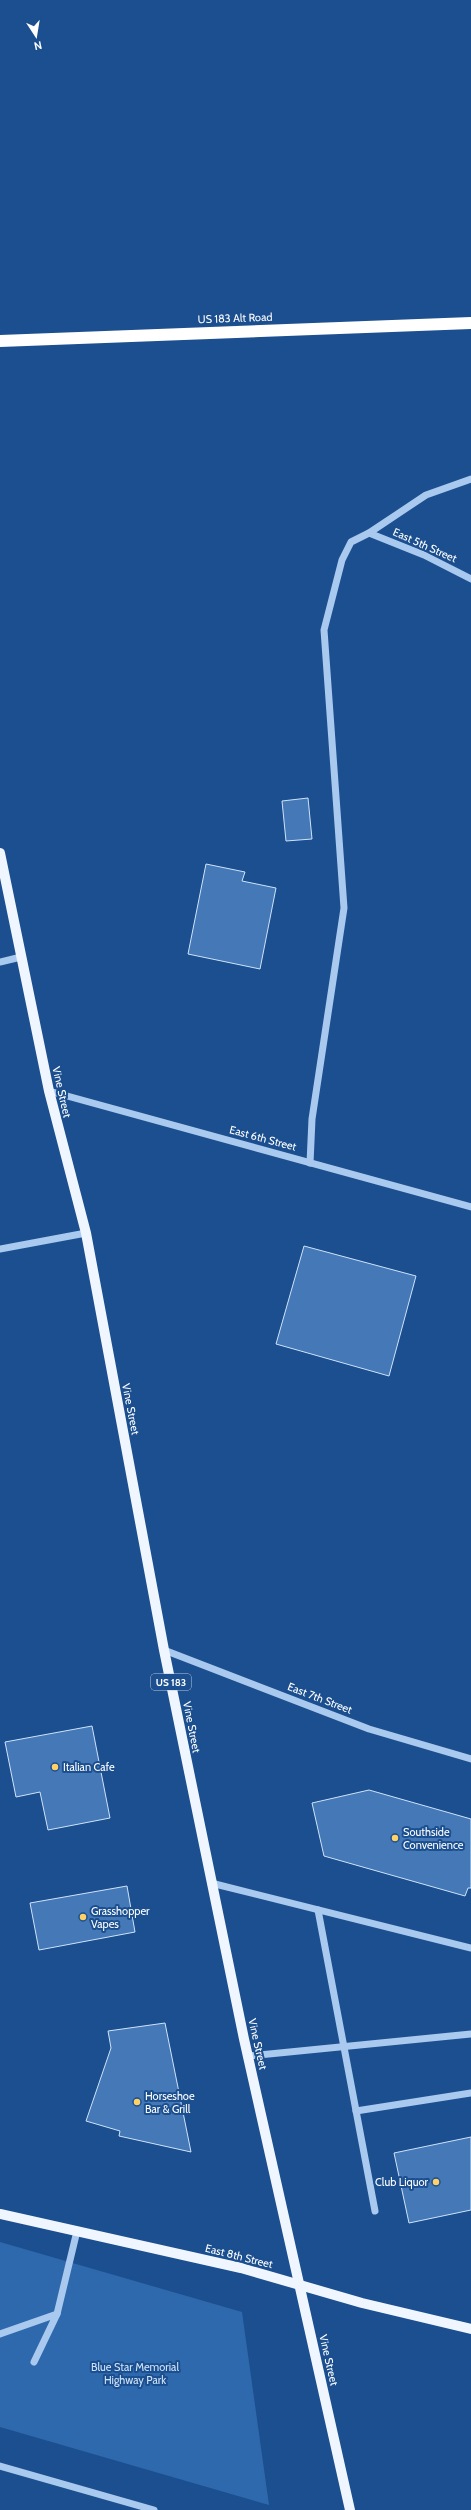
<svg xmlns="http://www.w3.org/2000/svg" width="471" height="2510" font-family="Cabin,sans-serif">
<style>
.green{fill:#2e69ad}
.building{fill:#4478b7;stroke:#cfe3fa}
.lines{fill:none;stroke-linecap:round;stroke-linejoin:round}
.minor{stroke:#a9c9ee;stroke-width:7}
.major{stroke:#f0f6ff;stroke-width:10}
.highway{stroke:#fff;stroke-width:12}
.poi-dot{fill:#ffd166;stroke:#1b4f8f;stroke-width:1.5}
.labels{text-anchor:middle;dominant-baseline:central;stroke-width:4;stroke-linejoin:round;paint-order:stroke}
.shield{fill:#1b4f8f;stroke:#bbcadd;stroke-width:1}
.shield-label{font-size:10px;font-weight:bold;fill:#fff}
.street-label{font-size:11px;fill:#fff;stroke:#1b4f8f}
.poi-label{font-size:11px;fill:#fff;stroke:#1b4f8f;text-anchor:start}
.park-label{font-size:11px;fill:#cfe3fa;stroke:#1b4f8f}
</style>
<rect width="100%" height="100%" fill="#1b4f8f"/>
<polygon class="green" points="0,2242 242,2312 269,2505 0,2427"/>
<g class="building">
<polygon points="308,798 312,839 286,841 282,801"/>
<polygon points="206,864 245,872 242,881 276,888 260,969 188,954"/>
<polygon points="304,1246 416,1276 389,1376 276,1344"/>
<polygon points="92,1726 110,1818 48,1830 40,1792 16,1797 5,1742"/>
<polygon points="369,1790 471,1819 471,1888 468,1888 465,1896 324,1856 312,1803"/>
<polygon points="127,1886 135,1932 39,1950 30,1903"/>
<polygon points="165,2023 191,2152 119,2136 120,2131 86,2121 111,2048 108,2031"/>
<polygon points="471,2137 471,2210 409,2223 394,2153"/>
</g>
<g class="lines">
<g class="minor">
<polyline points="369,533 424,555 471,579"/>
<polyline points="0,962 21,957"/>
<polyline points="49,1091 471,1207"/>
<polyline points="310,1163 312,1119 344,908 324,630 342,560 351,542 369,533 426,495 471,479"/>
<polyline points="0,1249 86,1233"/>
<polyline points="164,1650 369,1729 471,1759"/>
<polyline points="211,1883 471,1948"/>
<polyline points="318,1910 375,2211"/>
<polyline points="248,2056 471,2034"/>
<polyline points="356,2111 471,2093"/>
<polyline points="0,2334 57,2314 77,2231"/>
<polyline points="34,2362 57,2314"/>
<polyline points="0,2466 154,2510"/>
</g>
<g class="major">
<polyline points="0,853 49,1091 86,1233 164,1650 244,2039 350,2510"/>
<polyline points="0,2214 241,2268 362,2303 471,2329"/>
</g>
<polyline class="highway" points="0,341 471,323"/>
</g>
<g class="poi-dot">
<circle cx="55" cy="1767" r="4"/>
<circle cx="395" cy="1838" r="4"/>
<circle cx="83" cy="1917" r="4"/>
<circle cx="137" cy="2102" r="4"/>
<circle cx="436" cy="2182" r="4"/>
</g>
<g class="labels">
<rect class="shield" x="151" y="1674" width="40" height="16" rx="3"/>
<g class="shield-label">
<text x="171" y="1682">US 183</text>
</g>
<g class="street-label">
<text transform="translate(235 318) rotate(-2)">US 183 Alt Road</text>
<text transform="translate(425 545) rotate(24)">East 5th Street</text>
<text transform="translate(62 1092) rotate(77)">Vine Street</text>
<text transform="translate(263 1138) rotate(15)">East 6th Street</text>
<text transform="translate(131 1409) rotate(79)">Vine Street</text>
<text transform="translate(320 1698) rotate(21)">East 7th Street</text>
<text transform="translate(192 1727) rotate(79)">Vine Street</text>
<text transform="translate(258 2044) rotate(77)">Vine Street</text>
<text transform="translate(239 2256) rotate(14)">East 8th Street</text>
<text transform="translate(329 2360) rotate(77)">Vine Street</text>
</g>
<g class="poi-label">
<text x="63" y="1767">Italian Cafe</text>
<text x="403" y="1832">Southside<tspan x="403" dy="13">Convenience</tspan></text>
<text x="91" y="1911">Grasshopper<tspan x="91" dy="13">Vapes</tspan></text>
<text x="145" y="2096">Horseshoe<tspan x="145" dy="13">Bar &amp; Grill</tspan></text>
<text x="428" y="2182" text-anchor="end">Club Liquor</text>
</g>
<g class="park-label">
<text x="135" y="2367">Blue Star Memorial<tspan x="135" dy="13">Highway Park</tspan></text>
</g>
</g>
<g transform="translate(36 36) rotate(168)" stroke="#1b4f8f" stroke-width="3" paint-order="stroke">
<path d="M0-3L7 15L0 10L-7 15Z" fill="#ffffff"/>
<text y="-6" font-size="11" font-weight="bold" text-anchor="middle" fill="#ffffff">N</text>
</g>
</svg>
